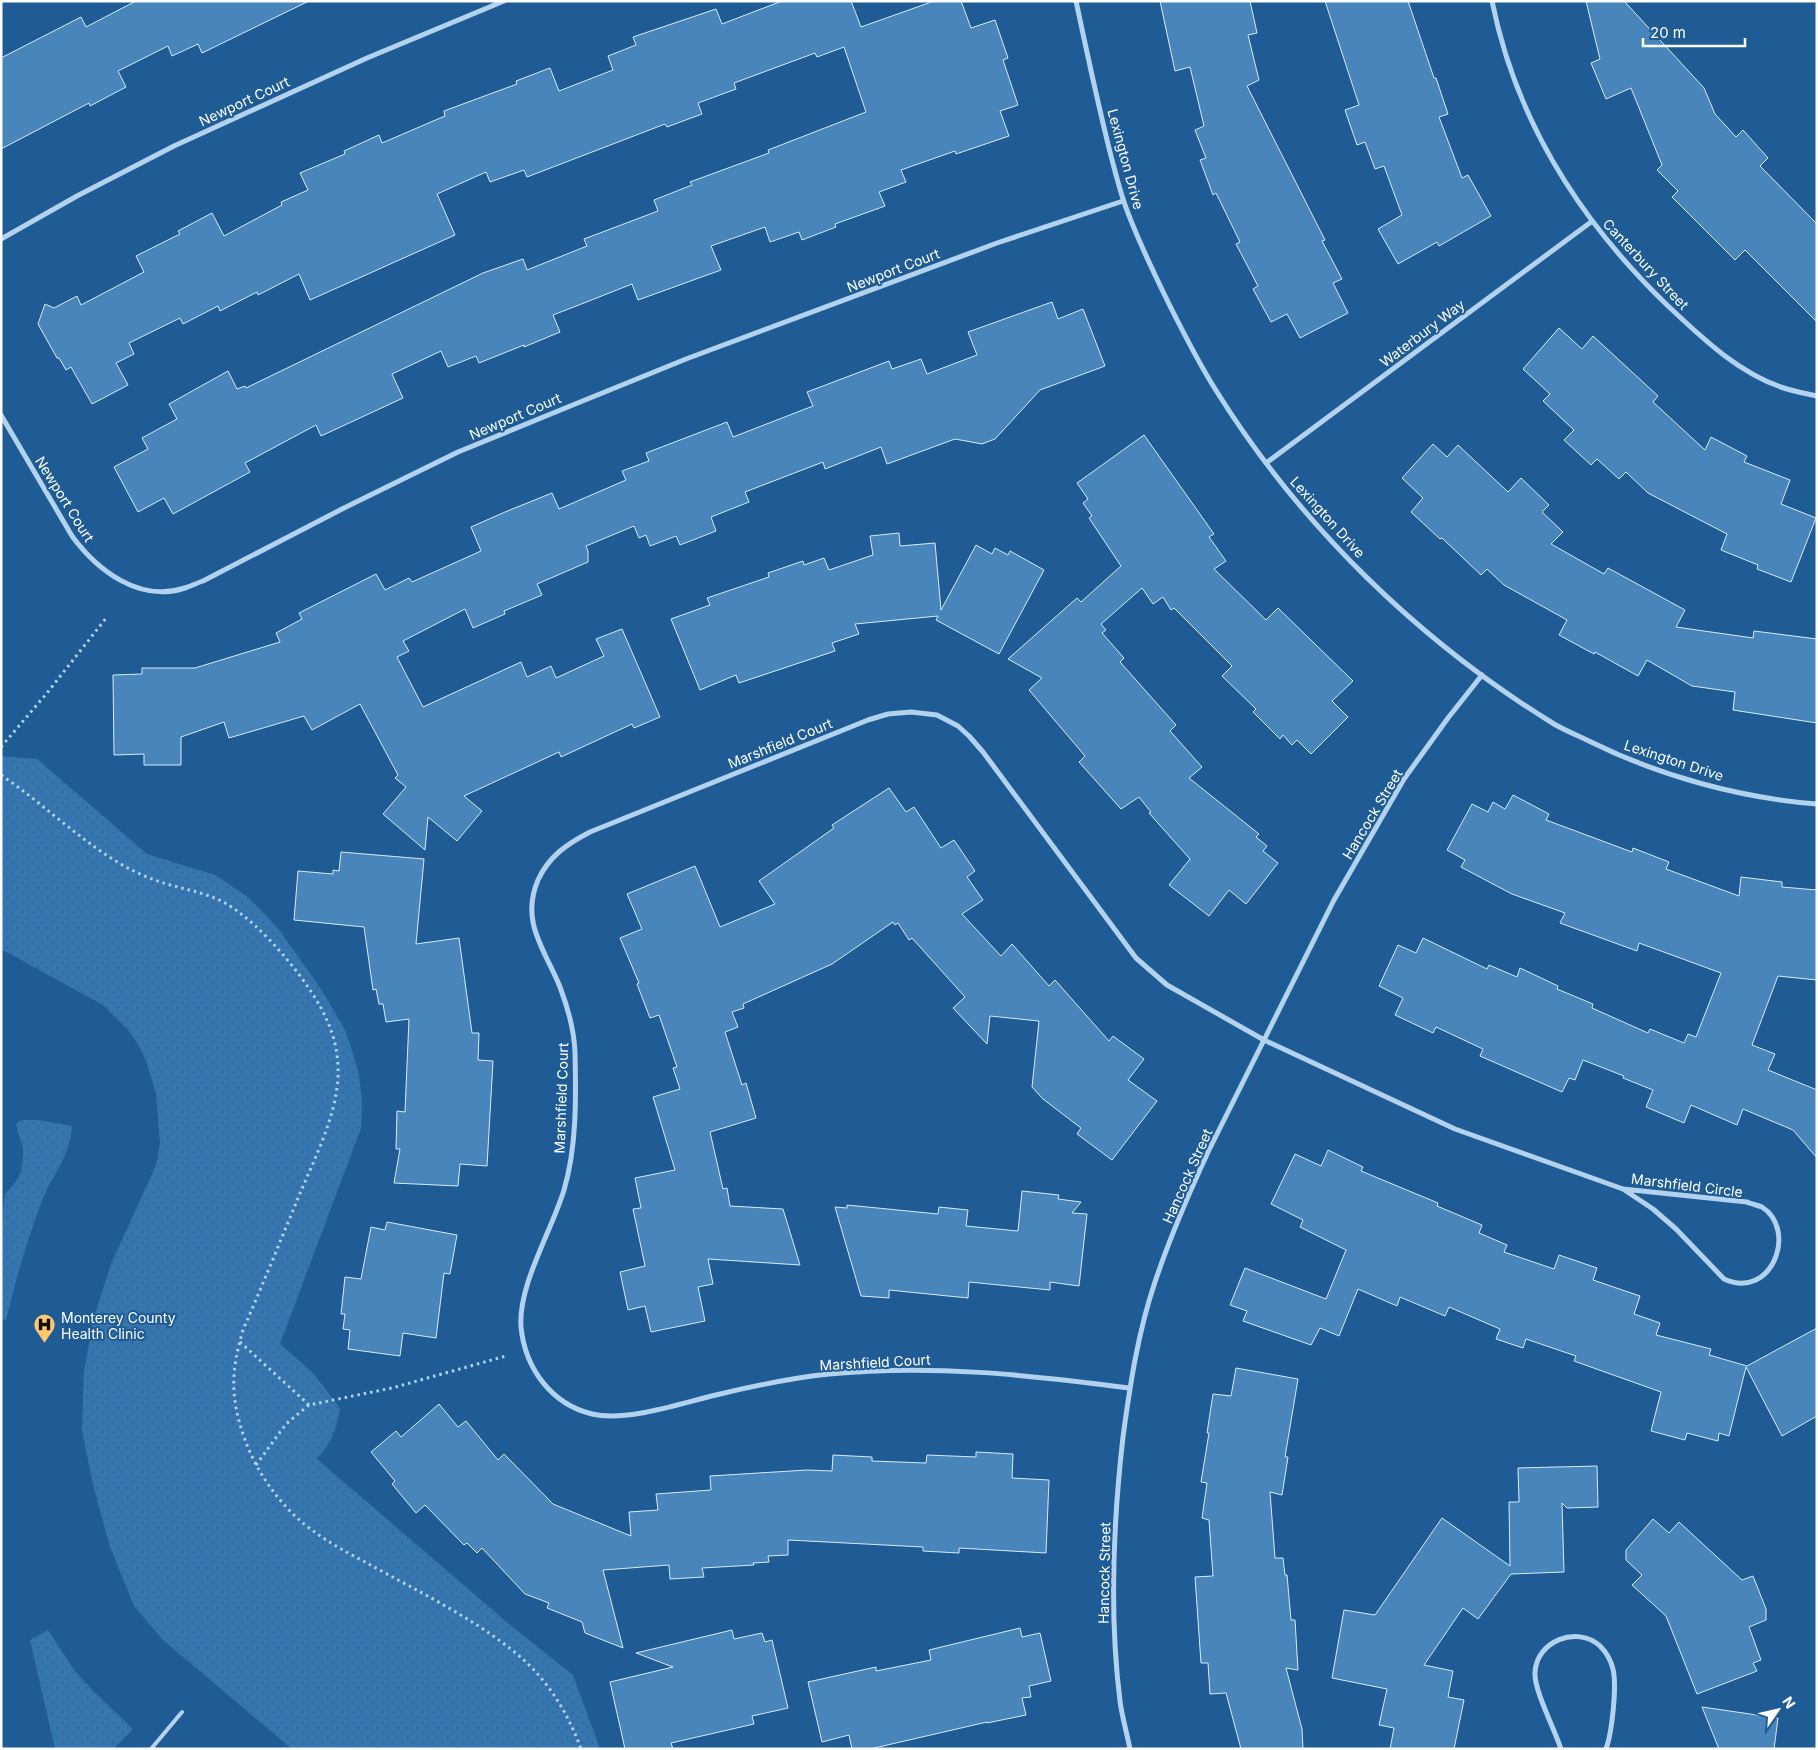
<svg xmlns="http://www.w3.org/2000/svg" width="1818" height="1750" font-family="Inter,sans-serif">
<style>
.green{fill:url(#green-dots)}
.building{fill:#4885bb;stroke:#d9ebfa}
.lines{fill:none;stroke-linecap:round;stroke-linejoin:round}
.path{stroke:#b3d2ee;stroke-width:3;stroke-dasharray:2.5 4;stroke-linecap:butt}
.lane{stroke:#b3d2ee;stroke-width:4}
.street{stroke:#b3d2ee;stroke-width:5}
.labels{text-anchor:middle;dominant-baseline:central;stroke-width:4;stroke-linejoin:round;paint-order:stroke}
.street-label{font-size:14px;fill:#fff;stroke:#1f5c95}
.poi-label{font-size:14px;fill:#fff;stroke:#1f5c95;text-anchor:start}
</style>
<defs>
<pattern id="green-dots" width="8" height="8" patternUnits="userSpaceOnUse" patternTransform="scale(1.25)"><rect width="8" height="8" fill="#3476b2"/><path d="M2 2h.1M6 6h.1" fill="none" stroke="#40617f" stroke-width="1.8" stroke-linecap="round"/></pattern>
</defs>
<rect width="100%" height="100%" fill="#1f5c95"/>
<g class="green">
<path d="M1 756 37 759 147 854 215 875 248 897 264 913 280 931 321 989 345 1030 353 1053 359 1075 362 1103 361 1128 280 1344 313 1373 340 1408C337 1429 331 1443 317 1459L509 1624 573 1675 600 1749H292L163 1640 134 1606 110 1547 93 1485 82 1430 84 1371 94 1317 111 1264 156 1165 160 1143 156 1094 147 1063 139 1046 129 1031 103 1005 1 949Z"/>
<path d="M23 1120H38L72 1126C70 1157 53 1173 42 1201 27 1240 16 1279 6 1320L1 1319V1229L5 1194 15 1183 21 1172 23 1160V1148L16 1125 18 1122Z"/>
<polygon points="48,1630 74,1670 94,1692 133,1729 113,1749 55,1749 30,1640"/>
</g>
<g class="building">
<polygon points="136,1 309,1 202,53 198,44 172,56 168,46 118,71 126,87 90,106 89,103 1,149 1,58 81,17 86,27"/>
<polygon points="782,1 851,1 861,27 934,1 961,1 971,28 995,20 1008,58 1003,60 1018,105 1000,111 1009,136 956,154 955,151 901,170 906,182 879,192 885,206 835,224 836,227 802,240 799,232 770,242 765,227 711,246 721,270 638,300 632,284 584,303 553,315 560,332 524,347 524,345 479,363 476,356 448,367 441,351 392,374 403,398 321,436 316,425 245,463 250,472 173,514 164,498 138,512 114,467 148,449 142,438 177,419 169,404 228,371 237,389 245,386 246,388 483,273 523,259 527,270 587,246 584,239 658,211 654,200 692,185 690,182 769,153 768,150 866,112 844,47 817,57 815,53 734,83 736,89 698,103 702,114 667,127 665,124 527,177 524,170 490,182 486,172 437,194 455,235 310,300 299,274 258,295 257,292 220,311 218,306 183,324 180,318 129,343 134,354 116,363 128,385 92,404 71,367 66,370 59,358 57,358 38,324 45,304 54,308 77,296 81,305 144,272 136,256 180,234 178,231 212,213 224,236 282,205 281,202 308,190 300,173 345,154 344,151 379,135 382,143 445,116 444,111 517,84 516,81 550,68 559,91 613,70 608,56 636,45 633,37 716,9 722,24"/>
<polygon points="1160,1 1250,1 1257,33 1248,35 1259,80 1247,86 1325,240 1322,241 1342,279 1333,283 1348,313 1300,338 1287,314 1271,322 1253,289 1258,286 1236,244 1240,242 1216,193 1213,195 1200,160 1206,158 1195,130 1204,126 1190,67 1175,71"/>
<polygon points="1325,1 1408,1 1434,78 1436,78 1448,114 1439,117 1462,178 1468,175 1491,216 1439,246 1437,242 1398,264 1378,229 1402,215 1384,166 1375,169 1365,142 1357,145 1345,110 1359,105"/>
<polygon points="1586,1 1624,1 1704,88 1715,114 1736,137 1743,130 1768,158 1760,166 1817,224 1817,322 1745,250 1735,260 1672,197 1678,191 1657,170 1662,165 1631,88 1606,99 1591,63 1600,59"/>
<polygon points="1052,302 1058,319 1083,309 1105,366 1040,390 995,439 982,444 955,439 887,464 881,447 825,469 823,462 745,492 749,502 711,517 716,531 680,545 676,536 650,546 646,535 639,538 634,526 586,546 588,551 588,562 537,584 542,595 504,611 505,614 473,628 465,609 403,641 409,651 397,657 423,707 521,662 527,677 551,666 556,678 604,656 596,639 622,629 660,717 634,728 632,724 561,757 559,752 464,796 482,811 457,841 428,817 425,850 383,814 406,787 395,778 398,775 360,704 312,730 304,716 229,738 224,722 181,737 181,765 144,765 144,754 114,755 113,675 142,674 142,668 195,668 280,642 276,633 302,619 299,613 376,574 385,590 409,578 412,582 481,551 471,527 505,512 552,493 559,509 626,480 622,471 649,461 646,453 727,422 733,437 813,406 807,392 889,361 892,369 921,359 927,374 977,355 968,332"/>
<polygon points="1559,328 1582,349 1593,336 1658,396 1653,402 1705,450 1711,437 1747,456 1744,462 1790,480 1781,504 1816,518 1791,582 1757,569 1758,565 1721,550 1727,534 1648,493 1626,472 1619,479 1597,459 1591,465 1564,440 1574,430 1543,401 1550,394 1523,369"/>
<polygon points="1144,435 1214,534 1209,537 1226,561 1214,569 1266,620 1278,608 1353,681 1332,701 1348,717 1311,754 1297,740 1292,745 1283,735 1280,739 1253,712 1256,709 1222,676 1232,666 1174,608 1171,610 1163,597 1153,604 1142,588 1101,624 1106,630 1102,633 1124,658 1120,662 1176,725 1170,731 1202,767 1189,778 1259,834 1256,837 1267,846 1263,851 1278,863 1246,904 1229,890 1209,916 1169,885 1190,859 1149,813 1151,812 1139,797 1121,809 1079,762 1085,756 1029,690 1042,678 1008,659 1077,598 1081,602 1121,566 1089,518 1092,516 1083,503 1088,499 1077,483"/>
<polygon points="1433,444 1447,457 1458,445 1508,492 1521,478 1549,505 1542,512 1563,532 1551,544 1604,574 1608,568 1685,610 1676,627 1753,638 1754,631 1817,639 1817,723 1733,710 1735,692 1692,686 1647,660 1638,676 1595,652 1594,654 1559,635 1567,620 1504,585 1487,569 1481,575 1442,538 1440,539 1411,512 1423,498 1402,478"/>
<polygon points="899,533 900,546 935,543 941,610 976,545 992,554 995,548 1008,555 1010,551 1044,570 999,654 936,620 938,616 855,624 859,634 832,643 835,651 739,683 736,675 700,690 671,619 710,605 707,598 769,577 768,573 803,561 804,565 824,558 829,570 873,555 870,536"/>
<polygon points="889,788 906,812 914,807 941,848 954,840 975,871 967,877 983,900 962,914 1001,956 1012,944 1049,986 1055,980 1109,1041 1113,1036 1144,1059 1128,1080 1157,1101 1112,1160 1077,1134 1081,1128 1043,1099 1032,1087 1039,1021 990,1016 987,1044 953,1008 965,997 912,938 909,940 898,923 895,925 893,922 832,964 743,1004 744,1008 732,1012 738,1027 725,1032 742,1085 746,1083 756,1118 710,1132 723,1189 727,1188 730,1206 783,1209 800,1265 708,1259 713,1284 698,1287 705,1321 651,1332 645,1306 628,1310 620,1272 645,1266 633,1209 641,1208 635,1178 675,1170 653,1097 680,1089 673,1068 677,1067 659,1015 650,1018 637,984 639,983 620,938 642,929 627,894 695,866 720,927 775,904 759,881 834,828 832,825"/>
<polygon points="1513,795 1549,814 1546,820 1632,852 1633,848 1669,862 1666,869 1739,896 1741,877 1782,882 1782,887 1817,890 1817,980 1778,976 1752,1045 1775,1054 1768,1070 1817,1090 1817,1158 1793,1130 1743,1109 1737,1125 1691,1105 1684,1123 1646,1107 1653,1090 1623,1078 1624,1076 1583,1060 1575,1080 1569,1078 1562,1092 1480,1056 1483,1049 1436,1027 1433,1033 1395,1015 1403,998 1379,986 1398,945 1416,953 1423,938 1487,969 1489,965 1517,977 1520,968 1558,986 1557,989 1593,1004 1592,1008 1648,1033 1650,1029 1684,1043 1688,1034 1696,1037 1721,973 1639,943 1637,951 1560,923 1565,913 1512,894 1493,884 1461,867 1465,860 1447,850 1472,804 1488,812 1493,802 1505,809"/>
<polygon points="341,852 424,859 416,944 459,938 472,1033 479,1033 478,1060 493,1061 487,1166 460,1164 458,1186 394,1183 400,1149 396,1149 397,1111 405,1112 409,1019 386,1022 383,1004 379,1004 376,989 373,990 364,927 294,920 298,871 333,874 333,870 339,871"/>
<polygon points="1328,1150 1363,1167 1361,1171 1438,1203 1437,1206 1482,1225 1479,1233 1507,1245 1504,1252 1554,1269 1559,1255 1597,1268 1593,1280 1640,1296 1634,1314 1660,1323 1656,1335 1711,1349 1709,1355 1747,1366 1817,1328 1817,1416 1782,1436 1746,1367 1729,1436 1719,1433 1718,1441 1687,1433 1685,1440 1651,1431 1661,1392 1574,1361 1576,1356 1526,1339 1523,1348 1496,1339 1500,1329 1449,1307 1445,1316 1400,1297 1397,1306 1358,1289 1339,1336 1320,1328 1311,1345 1243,1321 1247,1311 1230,1305 1245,1268 1326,1299 1346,1250 1300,1227 1303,1220 1271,1204 1295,1154 1321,1166"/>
<polygon points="1022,1191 1059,1195 1058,1199 1081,1202 1072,1213 1087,1214 1079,1286 1050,1282 1050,1290 969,1282 968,1298 889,1290 889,1298 861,1296 835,1207 847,1208 847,1205 938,1214 939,1207 968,1210 966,1226 1018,1231"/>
<polygon points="387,1222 457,1235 450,1274 444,1273 436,1338 403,1333 400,1356 348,1349 350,1330 343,1329 345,1314 341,1314 345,1277 361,1279 371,1227 385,1230"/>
<polygon points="1236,1368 1298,1379 1285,1457 1288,1457 1282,1495 1270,1492 1275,1558 1283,1558 1285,1575 1287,1575 1291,1620 1295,1620 1298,1670 1286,1668 1302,1729 1303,1749 1241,1749 1226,1693 1210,1694 1208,1663 1201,1663 1195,1577 1213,1576 1209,1520 1202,1518 1207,1483 1201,1482 1209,1433 1207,1433 1213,1394 1231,1396"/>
<polygon points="439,1404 458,1427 466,1421 498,1460 504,1454 553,1504 631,1536 629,1512 658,1510 656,1494 711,1490 710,1476 807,1470 832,1471 833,1455 872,1457 872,1461 926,1463 927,1455 976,1457 976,1452 1013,1454 1012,1478 1049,1480 1046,1553 959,1548 959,1553 923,1551 923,1547 788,1540 788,1555 768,1556 769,1562 753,1563 754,1565 702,1568 704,1577 670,1579 669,1565 603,1570 623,1648 585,1633 582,1622 547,1608 549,1603 525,1594 482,1548 477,1553 467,1543 464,1545 425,1505 416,1513 392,1484 395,1481 371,1452 396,1431 401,1437"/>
<polygon points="1597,1466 1598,1507 1567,1508 1562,1503 1564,1572 1511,1574 1478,1619 1463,1608 1424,1665 1453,1671 1448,1697 1464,1700 1454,1749 1390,1749 1394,1728 1379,1725 1387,1689 1332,1678 1344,1610 1375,1615 1442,1518 1510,1566 1509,1502 1519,1502 1518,1468"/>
<polygon points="1653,1519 1669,1533 1679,1522 1742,1580 1753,1576 1766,1609 1766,1620 1749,1627 1761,1660 1753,1663 1757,1671 1697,1694 1666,1616 1632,1585 1642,1575 1626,1560 1626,1550"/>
<polygon points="1020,1628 1022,1637 1040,1633 1051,1681 1029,1686 1031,1697 1022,1698 1026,1715 987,1723 987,1722 870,1749 852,1749 849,1735 822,1742 808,1682 876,1667 876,1671 931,1660 929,1650"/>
<polygon points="732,1630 734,1639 762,1633 765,1642 772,1640 788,1708 752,1716 754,1724 671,1743 673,1749 625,1749 610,1682 673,1667 636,1653"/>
<polygon points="1702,1707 1778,1718 1774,1749 1719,1749"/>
</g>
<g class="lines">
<g class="path">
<polyline points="1,747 47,693 107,617"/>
<path d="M1 775C44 804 81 842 126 867 139 874 153 880 167 884 187 890 207 893 225 903 261 923 314 986 329 1025 337 1044 340 1067 337 1088 332 1124 315 1158 301 1191 282 1237 263 1284 243 1330 231 1371 230 1396 244 1437 254 1466 272 1494 295 1516 315 1535 342 1550 367 1563 419 1592 484 1623 527 1663 552 1687 569 1716 581 1749"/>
<polyline points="240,1342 309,1405"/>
<polyline points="256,1465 286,1424 309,1405 392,1388 506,1356"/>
</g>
<polyline class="lane" points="151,1749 182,1712"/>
<g class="street">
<path d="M1076 1C1087 53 1098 105 1111 156 1115 171 1119 187 1124 202 1136 237 1153 271 1169 304 1184 334 1199 364 1217 392 1301 526 1419 641 1554 724 1566 731 1579 736 1591 742 1660 776 1740 798 1817 804"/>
<path d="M1492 1C1516 121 1580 221 1667 305 1702 338 1740 375 1787 389 1797 392 1807 394 1817 396"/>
<polyline points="1,239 77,196 174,146 367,58 504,1"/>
<path d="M1 415 72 536C97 570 139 603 185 588 191 586 197 583 203 581L342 509 458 452 558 411 686 359 997 243 1123 201"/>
<polyline points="1266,463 1591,222"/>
<path d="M1129 1388C1029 1375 931 1364 829 1374 791 1378 753 1386 716 1395 681 1403 628 1422 592 1414 551 1404 525 1368 521 1327 518 1285 552 1230 564 1190 577 1146 576 1097 575 1052 574 1029 568 1008 560 987 545 950 520 922 538 880 549 856 567 844 590 832L868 720 888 714 911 712 937 715 958 726 969 736 983 752 1136 958 1167 985 1264 1040 1455 1129 1623 1189 1747 1202C1751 1204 1757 1205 1762 1207 1798 1230 1772 1301 1724 1279L1676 1229 1653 1209 1623 1189"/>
<path d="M1130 1749C1127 1733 1122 1717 1120 1701 1109 1613 1113 1524 1123 1437 1130 1385 1138 1332 1155 1282 1170 1237 1189 1193 1209 1150L1334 900 1404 779 1448 718 1482 675"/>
<path d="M1561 1749C1555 1730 1534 1690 1535 1673 1536 1641 1577 1625 1600 1646 1606 1652 1611 1661 1613 1669 1617 1686 1612 1733 1606 1749"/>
</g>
</g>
<defs>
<symbol id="hospital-pin" viewBox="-11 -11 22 30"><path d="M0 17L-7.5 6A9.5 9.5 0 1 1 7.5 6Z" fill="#fcc973" stroke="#1f5c95"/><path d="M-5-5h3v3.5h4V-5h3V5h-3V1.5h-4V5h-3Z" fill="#111"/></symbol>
</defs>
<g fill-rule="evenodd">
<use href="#hospital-pin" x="32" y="1312" width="25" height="34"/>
</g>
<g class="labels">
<g class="street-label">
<text transform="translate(244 101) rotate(-25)">Newport Court</text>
<text transform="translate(1126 159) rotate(75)">Lexington Drive</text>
<text transform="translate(1646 264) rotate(47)">Canterbury Street</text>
<text transform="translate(893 270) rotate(-21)">Newport Court</text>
<text transform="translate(1422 333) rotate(-37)">Waterbury Way</text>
<text transform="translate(515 416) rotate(-23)">Newport Court</text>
<text transform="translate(65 499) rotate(58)">Newport Court</text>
<text transform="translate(1328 517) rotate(48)">Lexington Drive</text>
<text transform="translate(780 743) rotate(-22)">Marshfield Court</text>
<text transform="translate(1674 760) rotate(18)">Lexington Drive</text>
<text transform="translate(1372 814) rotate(-59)">Hancock Street</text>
<text transform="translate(561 1098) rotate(-88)">Marshfield Court</text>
<text transform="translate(1187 1176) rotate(-66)">Hancock Street</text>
<text transform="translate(1687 1185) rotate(7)">Marshfield Circle</text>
<text transform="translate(875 1362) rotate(-3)">Marshfield Court</text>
<text transform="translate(1104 1573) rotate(-89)">Hancock Street</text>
</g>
<g class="poi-label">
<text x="61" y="1317">Monterey County<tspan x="61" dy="16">Health Clinic</tspan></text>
</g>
</g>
<rect width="1818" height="1750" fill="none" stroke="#ffffff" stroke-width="5"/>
<g transform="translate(1778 1710) rotate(56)" stroke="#1f5c95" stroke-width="4" paint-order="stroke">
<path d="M0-4L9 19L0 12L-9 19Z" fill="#ffffff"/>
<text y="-8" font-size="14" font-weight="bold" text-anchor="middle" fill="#ffffff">N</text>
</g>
<path d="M1643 38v8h102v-8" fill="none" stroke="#ffffff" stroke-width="2.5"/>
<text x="1650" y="38" font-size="15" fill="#ffffff" stroke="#1f5c95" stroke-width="4" paint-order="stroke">20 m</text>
</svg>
